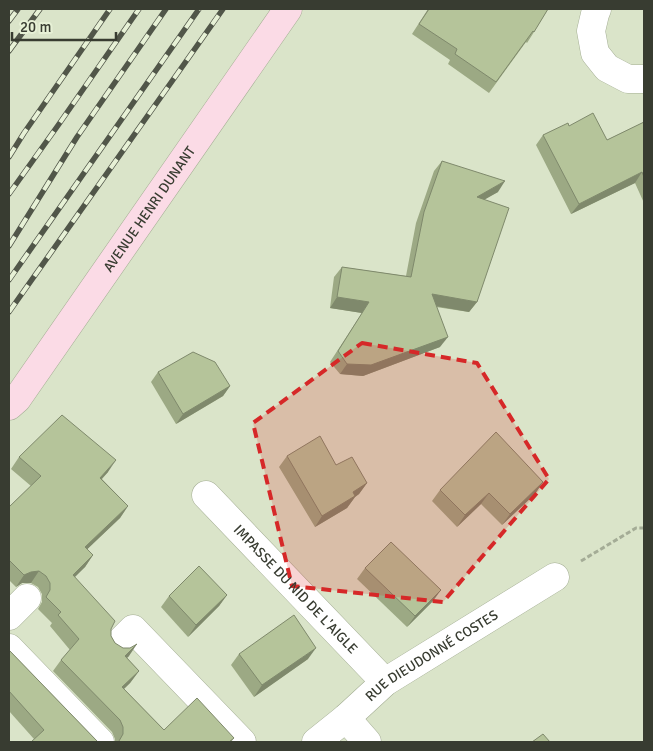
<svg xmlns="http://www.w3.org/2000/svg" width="653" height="751" font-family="Signika,sans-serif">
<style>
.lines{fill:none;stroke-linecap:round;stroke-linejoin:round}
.street-casing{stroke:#a3ad93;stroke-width:29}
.secondary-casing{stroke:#a3ad93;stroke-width:29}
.path{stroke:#a4ac96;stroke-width:3;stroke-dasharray:5 2.5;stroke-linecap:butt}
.street{stroke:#fff;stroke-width:28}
.secondary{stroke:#fbdbe6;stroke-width:28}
.rail-casing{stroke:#515649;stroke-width:5.5}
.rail{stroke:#e7f1d6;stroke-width:4;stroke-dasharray:11;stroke-linecap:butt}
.wall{fill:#9ca984}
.shaded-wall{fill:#7f896c}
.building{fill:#b5c49a;stroke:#7f896c}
.marked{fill:#d62828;fill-opacity:0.2;stroke:#d62828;stroke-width:4;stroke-dasharray:10 6;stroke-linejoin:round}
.labels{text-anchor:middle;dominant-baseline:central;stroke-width:4.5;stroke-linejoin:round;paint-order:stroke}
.street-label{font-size:14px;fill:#383c31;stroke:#e7f1d6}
</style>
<rect width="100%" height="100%" fill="#dae4c9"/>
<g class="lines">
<defs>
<g id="street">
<polyline points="597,9 595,14 591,31 595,53 607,68 628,79 644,79"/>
<path id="s1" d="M206 495 385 682"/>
<polyline points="9,616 27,598"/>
<polyline points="118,644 133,629 242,742"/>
<polyline points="9,648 100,742"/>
<polyline points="346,718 367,742"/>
<path id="s2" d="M316 742 346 718 385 682 555 577"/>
</g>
<g id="secondary">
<path id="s3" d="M9 406 17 399 288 9"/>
</g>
</defs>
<use href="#street" class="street-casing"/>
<use href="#secondary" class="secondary-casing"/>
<polyline class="path" points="581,561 636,528 644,528"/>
<use href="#street" class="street"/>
<use href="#secondary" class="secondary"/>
<defs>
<g id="rail">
<polyline points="9,21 18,9"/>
<polyline points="9,51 40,9"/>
<polyline points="9,157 24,133 110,9"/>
<polyline points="9,194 59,124 139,9"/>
<polyline points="9,246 77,137 166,9"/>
<polyline points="9,280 199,9"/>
<polyline points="9,312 223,9"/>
</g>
</defs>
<use href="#rail" class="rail-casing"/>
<use href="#rail" class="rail"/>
</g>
<g class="wall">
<polygon points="428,9 548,9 534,32 527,43 526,42 489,93 448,64 450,60 412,34"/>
<polygon points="644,122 644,203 635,183 571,214 536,145 543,135 569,126 607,140"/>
<polygon points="442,161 498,192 484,199 477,302 469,312 436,307 440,347 363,376 340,374 330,362 362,313 330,308 334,277 342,267 406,276 416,223 434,171"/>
<polygon points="158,372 230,386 223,396 176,424 151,382"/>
<polygon points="287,456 336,465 367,483 359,494 355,497 347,508 315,527 279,467"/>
<polygon points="19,457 108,472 102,479 128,506 120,518 87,549 93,555 85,567 74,577 111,629 111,636 115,643 129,656 127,658 139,671 130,683 124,689 164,730 234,738 231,742 115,742 115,739 112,732 53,671 61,660 70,650 50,626 52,623 38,609 42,602 42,594 38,587 31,583 22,583 16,587 9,580 9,507 31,486 11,469"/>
<polygon points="543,482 535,494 502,525 481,504 457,527 432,501 440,490"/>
<polygon points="365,568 433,601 407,627 357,579"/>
<polygon points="227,595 219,606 188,637 161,607 169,596"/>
<polygon points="9,650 97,741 34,739 9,711"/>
<polygon points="239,654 308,659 254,697 231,665"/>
</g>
<g class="shaded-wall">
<polygon points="642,172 635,183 571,214 579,204"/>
<polygon points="505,181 498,192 470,208 477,197"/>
<polygon points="432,294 477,302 469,312 424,304"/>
<polygon points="337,297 369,302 362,313 330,308"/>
<polygon points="448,337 440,347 363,376 340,374 347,364"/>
<polygon points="230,386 223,396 176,424 183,414"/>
<polygon points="116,460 108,472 92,489 100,478"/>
<polygon points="543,482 535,494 502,525 510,514"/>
<polygon points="367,483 359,494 355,497 347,508 315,527 322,516 353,492"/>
<polygon points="489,493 481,504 457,527 465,515"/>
<polygon points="128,506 120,518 77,559 85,547"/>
<polygon points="93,555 85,567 65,587 73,575"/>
<polygon points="39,571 31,583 22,583 16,587 24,575 31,572"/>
<polygon points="441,590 433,601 407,627 415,616"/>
<polygon points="227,595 219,606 188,637 196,625"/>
<polygon points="137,644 129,656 117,667 125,656"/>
<polygon points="316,648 308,659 254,697 262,685"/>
<polygon points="139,671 130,683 113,699 122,687"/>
</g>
<g class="building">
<polygon points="429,9 548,9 534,32 533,31 496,82 455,54 457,49 419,24"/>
<polygon points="593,113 607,140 644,122 644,177 642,172 579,204 543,135 568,123 569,126"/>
<polygon points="442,161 505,181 477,197 509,208 477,302 432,294 448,337 371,365 347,364 338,351 369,302 337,297 342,267 411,277 424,212"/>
<polygon points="193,352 215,362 230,386 183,414 158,372"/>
<polygon points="62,415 116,460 100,478 128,506 85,547 93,555 73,575 115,621 111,629 111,636 115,643 123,648 130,648 137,644 125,656 139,671 122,687 164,730 197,698 234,738 229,742 118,742 119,741 123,734 123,727 120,720 61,660 79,639 58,615 61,612 46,597 50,590 50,583 46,576 39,571 31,572 24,575 9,560 9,507 41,476 19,457"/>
<polygon points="496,432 543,482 510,514 489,493 465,515 440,490"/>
<polygon points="320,436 336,465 352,457 367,483 353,492 355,496 322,516 287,456"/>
<polygon points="391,542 441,590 415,616 365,568"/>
<polygon points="199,566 227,595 196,625 169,596"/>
<polygon points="294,615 316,648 262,685 239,654"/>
<polygon points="9,650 97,741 98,742 31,742 44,730 9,691"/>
<polygon points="543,734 550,742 532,742"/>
</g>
<path class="marked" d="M362 343 477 363 549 479 443 602 292 586 253 423Z"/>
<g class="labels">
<g class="street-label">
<text stroke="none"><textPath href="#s3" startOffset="242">AVENUE HENRI DUNANT</textPath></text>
<text stroke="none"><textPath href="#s1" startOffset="130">IMPASSE DU NID DE L'AIGLE</textPath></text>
<text stroke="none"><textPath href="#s2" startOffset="145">RUE DIEUDONNÉ COSTES</textPath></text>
</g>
</g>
<rect width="653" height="751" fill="none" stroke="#383c31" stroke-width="20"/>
<path d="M12 32v8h104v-8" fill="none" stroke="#383c31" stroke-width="2.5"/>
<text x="20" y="32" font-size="15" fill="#383c31" stroke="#e7f1d6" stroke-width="4" paint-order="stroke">20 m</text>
</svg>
